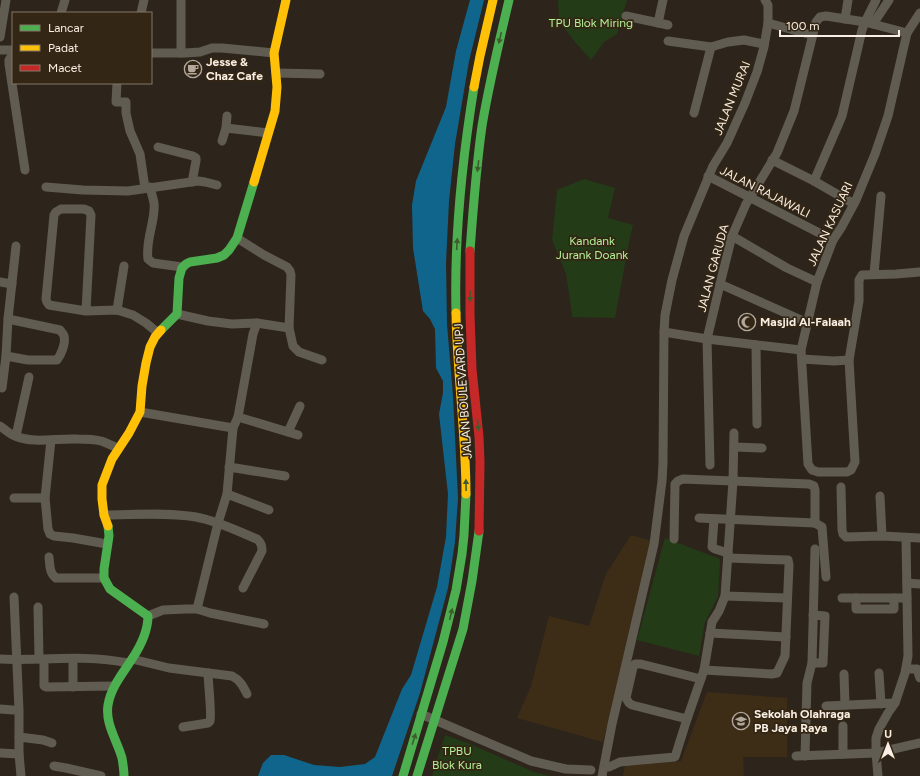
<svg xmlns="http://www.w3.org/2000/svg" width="920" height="776" font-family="Figtree,sans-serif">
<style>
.built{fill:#3d2c16}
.green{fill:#233b16}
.water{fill:#10658c}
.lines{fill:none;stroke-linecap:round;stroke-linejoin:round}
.street{stroke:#605c51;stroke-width:9}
.fast{stroke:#4caf50;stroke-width:9}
.slow{stroke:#ffc107;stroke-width:9}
.jam{stroke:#c62828;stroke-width:9}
.oneway{fill:#3e5d2c}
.labels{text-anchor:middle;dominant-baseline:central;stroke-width:3.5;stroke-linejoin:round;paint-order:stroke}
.park-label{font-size:12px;fill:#b1f096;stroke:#342614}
.poi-label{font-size:12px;font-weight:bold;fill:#f9efe4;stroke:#342614;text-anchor:start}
.street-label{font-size:12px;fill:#f9efe4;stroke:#342614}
</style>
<rect width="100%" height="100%" fill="#2d251b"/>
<g class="built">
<polygon points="631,535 652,541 603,742 517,718 531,686 549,616 589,626 606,574"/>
<polygon points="707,692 787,698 787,757 743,757 744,776 623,776 625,766 681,761"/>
</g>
<g class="green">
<polygon points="558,0 627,0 617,34 604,42 591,60 575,42 559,21"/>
<polygon points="584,179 615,188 608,218 633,225 629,242 615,318 572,317 571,307 566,274 552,240 557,190"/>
<polygon points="665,538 720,559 718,597 705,622 699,656 637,640"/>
<polygon points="445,735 470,744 534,772 550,776 432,776"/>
</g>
<polygon class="water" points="470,0 484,0 469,61 455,144 449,201 446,263 447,324 453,396 458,498 455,542 448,588 420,693 392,776 258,776 263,763 271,755 284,755 314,765 340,767 365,764 375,757 402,689 411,675 437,587 446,537 448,494 439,414 443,393 443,381 436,368 435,329 430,319 423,311 413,248 412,205 416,181 446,107 456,51"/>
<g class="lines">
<g class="street">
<polyline points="181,0 181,53"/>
<polyline points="61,13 65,0"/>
<polyline points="141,13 144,0"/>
<polyline points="920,13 907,33 888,116 875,154 856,200 841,228 833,240 817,282 801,350 808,464 812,470 818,472 847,472 851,470 855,462 849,360 859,301 859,280 862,275 896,274 920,272"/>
<polyline points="626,16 668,25"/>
<polyline points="845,19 848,0"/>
<polyline points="658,23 663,0"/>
<polyline points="768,23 812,35"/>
<polyline points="873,24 889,0"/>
<polyline points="0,37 6,0"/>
<polyline points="668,41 711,47 728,42 744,40 764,44"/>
<polyline points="0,50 13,50"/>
<polyline points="151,53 185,53 200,52 212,48 222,48 274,53"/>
<polyline points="13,54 9,60 9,64 25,170"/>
<polyline points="276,73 320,74"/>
<polyline points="117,83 116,102 126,102 126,113 130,131 140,154 145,188"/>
<polyline points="694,113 711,47"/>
<polyline points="226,128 268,133"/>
<polyline points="222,141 226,128 227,116"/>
<polyline points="158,147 193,156 196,158 196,161 192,182"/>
<polyline points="772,160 814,181 854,204"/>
<polyline points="708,176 833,240"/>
<polyline points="814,181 842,116 862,30 865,22 876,0"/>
<polyline points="46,187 83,190 128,191 198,181 205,182 217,185"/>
<path d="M150 187C151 192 153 197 154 203 156 220 145 240 148 259L153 263 182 267"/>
<polyline points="732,236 787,268 817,282"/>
<polyline points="237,238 264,255 287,267 290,271 291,275 289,328"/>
<polyline points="874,274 881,196"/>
<polyline points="0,282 12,284"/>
<polyline points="720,284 808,323"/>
<polyline points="117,310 124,266"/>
<polyline points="86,311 91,215 89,211 84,209 61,209 56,212 54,215 46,299 47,302 49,305 86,311 117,310 133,315 146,323 158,333"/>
<polyline points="177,314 208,321 232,324 257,323 289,328 293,346 299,352 322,360"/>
<polyline points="664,332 707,339 801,350"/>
<polyline points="756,345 757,424"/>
<path d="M6 356 28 360H57C61 355 66 343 64 336 63 333 62 333 60 330L8 319"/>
<polyline points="802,359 834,361 849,360"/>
<polyline points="2,388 6,356 8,319 16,246"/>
<polyline points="140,412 233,428"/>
<polyline points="238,417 298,435"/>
<path d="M0 426C5 429 9 434 15 436 35 444 56 438 77 439 84 439 93 439 101 441 107 443 113 446 118 448"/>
<polyline points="288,432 300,406"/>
<polyline points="16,436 29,377"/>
<polyline points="51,440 45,498 48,529 50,534 54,536 73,538 107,544"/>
<polyline points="734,447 762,448"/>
<polyline points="710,465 707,339 722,276 732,236 746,204 777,153 794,111 816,22 820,17 826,16 865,22 907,33"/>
<polyline points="229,467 285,476"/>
<polyline points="841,487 842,530 843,534 846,537 882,536 920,538"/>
<polyline points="227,494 269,510"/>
<polyline points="880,496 882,536"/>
<polyline points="14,498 45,498"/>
<path d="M104 515C134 515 167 512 196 517 218 521 237 531 257 539 261 543 262 545 262 551L243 588"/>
<polyline points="714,519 712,547 715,549 728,553"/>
<polyline points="815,523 822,527 826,577"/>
<polyline points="674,539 675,484 678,481 683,479 809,484 814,486 815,490 815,523 699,518"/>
<path d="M49 557C50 565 49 573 56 578H104"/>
<polyline points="907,583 920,584"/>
<polyline points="725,596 787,598"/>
<polyline points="14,597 19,710 19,754 21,776"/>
<polyline points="842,598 907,598"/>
<polyline points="856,598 856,609 894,609 894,598"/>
<polyline points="38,607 39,659"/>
<polyline points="197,609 218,523 227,494 233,428 238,417 253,334 257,323"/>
<polyline points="148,616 163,610 186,609 197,609 210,613 264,624"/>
<polyline points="710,633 786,637"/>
<path d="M0 659C14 660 27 659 41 659 70 658 99 657 128 663"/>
<path d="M132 659 169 668 232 676C240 680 243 686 247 694"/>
<polyline points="812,663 823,663 825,616 813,615"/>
<polyline points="44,664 44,686 46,687 114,686"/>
<polyline points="906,669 917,669 920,678"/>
<polyline points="704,670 772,674 777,673 785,656 789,565 788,560 728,558"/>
<polyline points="879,673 881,704"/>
<polyline points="844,674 845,705"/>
<polyline points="73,687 73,663"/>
<polyline points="826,706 895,703"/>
<polyline points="0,709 13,710"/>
<polyline points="421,714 531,761 566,769 591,770"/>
<polyline points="687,719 632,705 629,703 626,698 633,667 635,664 641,664 701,679"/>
<polyline points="843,726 843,754"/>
<path d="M183 727 208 723C209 722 210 722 210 721 212 716 208 681 208 673"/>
<polyline points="19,737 43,740 52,743"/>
<polyline points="0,753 19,754"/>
<polyline points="796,756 876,753 920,743"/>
<polyline points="805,756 807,683 812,663 815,549"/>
<polyline points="54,766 66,768 101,776"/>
<polyline points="609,767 620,762 675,757 687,719 704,670 712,622 719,611 725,596 733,481 734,433"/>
<polyline points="602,776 612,724 654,544 662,481 663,463 664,332 665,315 672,280 684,236 713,166 727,143 745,103 757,72 764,47 768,23 768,5 765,0"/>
<polyline points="878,776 876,753 876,738 879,729 888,713 895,703 905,673 908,656 906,538"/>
</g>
<g class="fast">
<path d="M470 251C473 210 476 168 482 126 489 84 499 42 509 0"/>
<path d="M456 313C454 237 462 161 474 87"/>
<polyline points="161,330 177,314 179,278 182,268 186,264 190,262 217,258 224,255 229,250 237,238 254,182"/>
<path d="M108 526 109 536 104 569V578L110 589 148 616C148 630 140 647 132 659 123 673 111 687 108 705 105 724 117 740 122 758 123 764 124 770 124 776"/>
<polyline points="403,776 443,642 456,590 462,554 464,535 466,494"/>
<polyline points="417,776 463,629 472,581 479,531"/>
</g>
<g class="slow">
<polyline points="474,87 480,56 493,0"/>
<polyline points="254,182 275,111 277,87 274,53 286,0"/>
<path d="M456 313C457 373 466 434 466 494"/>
<polyline points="108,526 104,515 102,499 102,485 112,459 129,433 140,412 142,386 146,363 150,347 155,337 161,330"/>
</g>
<polyline class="jam" points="470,251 470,315 472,369 479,437 480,462 479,531"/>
</g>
<defs><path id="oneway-solid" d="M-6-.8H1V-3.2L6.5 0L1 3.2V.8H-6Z"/></defs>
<g class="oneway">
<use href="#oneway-solid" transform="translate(500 38) rotate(103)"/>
<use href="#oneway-solid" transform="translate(478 166) rotate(97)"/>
<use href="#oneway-solid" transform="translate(457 244) rotate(-87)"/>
<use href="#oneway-solid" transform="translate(470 296) rotate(90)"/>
<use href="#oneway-solid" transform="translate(478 425) rotate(84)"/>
<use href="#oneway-solid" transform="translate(466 485) rotate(-91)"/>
<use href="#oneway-solid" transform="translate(451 614) rotate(-77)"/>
<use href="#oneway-solid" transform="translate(414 739) rotate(-73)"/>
</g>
<defs>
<symbol id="cafe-ring" viewBox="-11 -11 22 22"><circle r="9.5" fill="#342614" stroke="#b2a89e" stroke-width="1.5"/><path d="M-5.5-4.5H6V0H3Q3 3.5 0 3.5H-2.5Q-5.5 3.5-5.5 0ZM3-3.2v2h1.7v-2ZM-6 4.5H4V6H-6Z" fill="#b2a89e"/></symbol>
<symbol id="mosque-ring" viewBox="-11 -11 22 22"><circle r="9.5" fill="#342614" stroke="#b2a89e" stroke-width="1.5"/><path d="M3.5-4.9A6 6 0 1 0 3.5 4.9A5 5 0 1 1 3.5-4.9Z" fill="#b2a89e"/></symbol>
<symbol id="school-ring" viewBox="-11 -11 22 22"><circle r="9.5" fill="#342614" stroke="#b2a89e" stroke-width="1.5"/><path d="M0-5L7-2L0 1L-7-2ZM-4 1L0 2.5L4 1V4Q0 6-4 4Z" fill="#b2a89e"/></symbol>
</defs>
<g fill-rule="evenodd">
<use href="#cafe-ring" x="183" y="59" width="20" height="20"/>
<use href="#mosque-ring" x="737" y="312" width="20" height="20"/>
<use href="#school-ring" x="731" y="711" width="20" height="20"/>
</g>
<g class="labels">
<g class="park-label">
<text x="591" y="23">TPU Blok Miring</text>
<text x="592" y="241">Kandank<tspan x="592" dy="14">Jurank Doank</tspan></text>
<text x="457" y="751">TPBU<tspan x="457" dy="14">Blok Kura</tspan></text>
</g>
<g class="poi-label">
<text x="206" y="62">Jesse &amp;<tspan x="206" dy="14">Chaz Cafe</tspan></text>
<text x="760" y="322">Masjid Al-Falaah</text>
<text x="754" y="714">Sekolah Olahraga<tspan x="754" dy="14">PB Jaya Raya</tspan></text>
</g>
<g class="street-label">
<text transform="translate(732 98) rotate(-68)">JALAN MURAI</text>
<text transform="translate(765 192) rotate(27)">JALAN RAJAWALI</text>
<text transform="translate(830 224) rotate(-65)">JALAN KASUARI</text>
<text transform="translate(713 268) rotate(-75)">JALAN GARUDA</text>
<text transform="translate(463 391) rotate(-94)">JALAN BOULEVARD UPJ</text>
</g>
</g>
<rect x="12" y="12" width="140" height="72" fill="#342614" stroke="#837667"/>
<rect x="20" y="25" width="20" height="6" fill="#4caf50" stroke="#837667"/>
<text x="48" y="32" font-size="12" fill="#f9efe4">Lancar</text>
<rect x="20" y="45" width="20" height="6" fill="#ffc107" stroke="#837667"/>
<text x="48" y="52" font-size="12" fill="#f9efe4">Padat</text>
<rect x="20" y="65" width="20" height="6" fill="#c62828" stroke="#837667"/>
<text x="48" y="72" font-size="12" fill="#f9efe4">Macet</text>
<g transform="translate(888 744)" stroke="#342614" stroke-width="3" paint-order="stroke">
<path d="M0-3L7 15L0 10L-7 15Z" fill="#f9efe4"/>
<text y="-6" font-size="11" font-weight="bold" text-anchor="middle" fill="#f9efe4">U</text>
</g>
<path d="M780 30v6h119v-6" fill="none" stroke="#f9efe4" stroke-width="2"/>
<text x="786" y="30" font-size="12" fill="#f9efe4" stroke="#342614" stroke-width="3" paint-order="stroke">100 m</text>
</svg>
